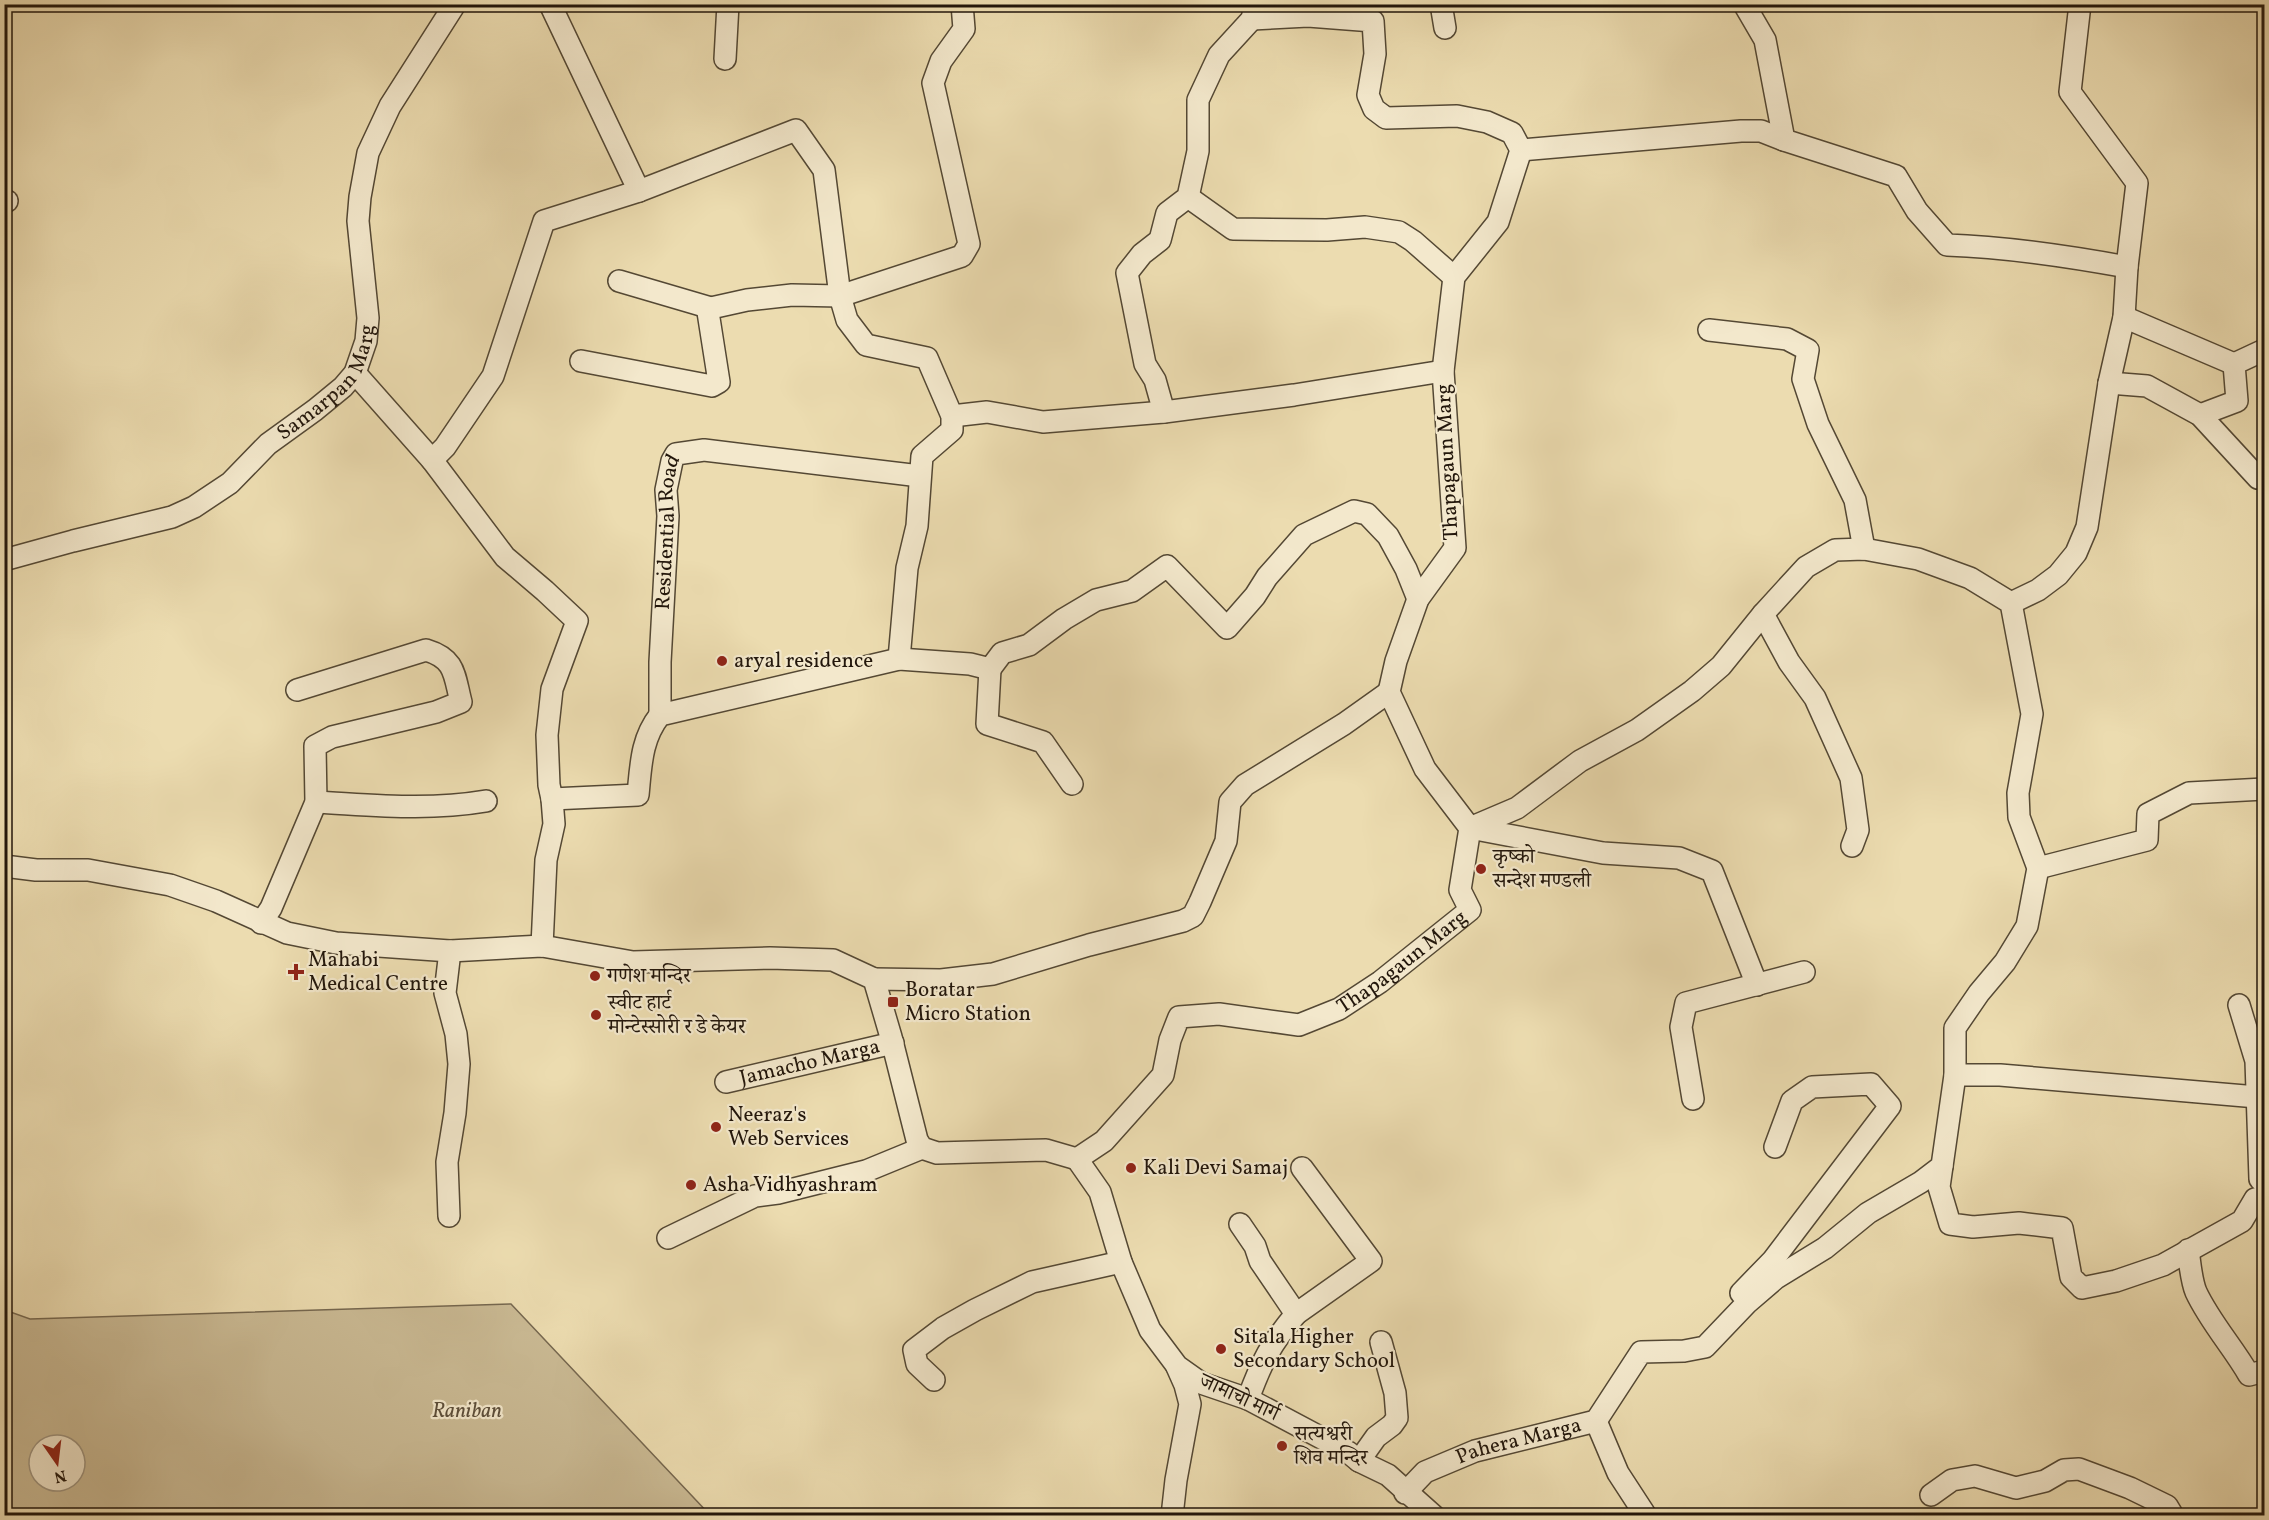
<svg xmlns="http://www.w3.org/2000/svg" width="2269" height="1520" font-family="Vollkorn,'Noto Serif Devanagari',serif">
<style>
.green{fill:#caba94;stroke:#766850;stroke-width:1.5;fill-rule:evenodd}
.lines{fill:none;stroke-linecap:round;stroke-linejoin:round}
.minor-casing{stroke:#544834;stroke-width:24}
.minor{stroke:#f3e8cc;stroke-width:21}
.poi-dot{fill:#8f2418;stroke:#f3e8cc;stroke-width:2}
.labels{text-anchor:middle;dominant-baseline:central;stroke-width:4.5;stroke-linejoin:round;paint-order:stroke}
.street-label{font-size:21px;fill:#22160b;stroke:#f3e8cc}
.poi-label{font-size:21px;fill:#22160b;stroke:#f3e8cc;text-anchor:start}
.park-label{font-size:21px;font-style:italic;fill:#5d4f3b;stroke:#f3e8cc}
</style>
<rect width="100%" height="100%" fill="#ecdcb0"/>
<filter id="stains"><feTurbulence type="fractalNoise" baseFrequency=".00333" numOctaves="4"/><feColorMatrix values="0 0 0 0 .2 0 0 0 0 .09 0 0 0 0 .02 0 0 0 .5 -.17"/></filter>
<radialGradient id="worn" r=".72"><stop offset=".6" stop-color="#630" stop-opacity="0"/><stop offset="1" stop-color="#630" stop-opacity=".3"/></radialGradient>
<path class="green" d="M511 1304 710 1515H5V1310L30 1319ZM39 1445H75V1481H39Z"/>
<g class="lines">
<defs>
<g id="minor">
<polyline points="550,4 639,191"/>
<polyline points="1441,4 1445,28"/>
<path d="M1744 4 1765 40 1784 140 1896 176 1917 211 1947 245C2007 247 2067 256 2127 267"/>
<polyline points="725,59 728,4"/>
<polyline points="1521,150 1741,131 1761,131 1784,140"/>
<polyline points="1188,197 1233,229 1327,230 1365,227 1399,232 1413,241 1454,277"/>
<polyline points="4,201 7,201"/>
<polyline points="619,281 711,308"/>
<polyline points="2124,317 2234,364"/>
<polyline points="1709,330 1787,339 1808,350 1803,379 1818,424 1855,500 1864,549"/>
<polyline points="581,361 712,386 719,382 708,312 711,308 747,300 792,295 840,296 962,256 969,244 933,83 941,61 964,29 962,4"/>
<polyline points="355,373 432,460 505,557 545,591 577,621 552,689 547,735 549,785 552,799"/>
<polyline points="2109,383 2147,386 2200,415 2258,478 2264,478"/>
<polyline points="1164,412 1155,380 1145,364 1127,273 1142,254 1160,240 1167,213 1188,197 1198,151 1198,100 1219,55 1252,19 1255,5"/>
<polyline points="2200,415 2237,401 2234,364 2264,350"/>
<polyline points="952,416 987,412 1043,422 1164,412 1294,395 1443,371"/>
<path d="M432 460 445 447 493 376 544 221 639 191 796 130 824 170 840 296 847 320 866 345 927 358 952 416V430L922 456 917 526 907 568 899 659 660 715C641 739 641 765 638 795L552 799 554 824 546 860 542 946"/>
<path id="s1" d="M4 560 73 541 172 517 194 507 230 483 268 444 315 410 343 387 355 373 366 341 368 318 358 221 360 197 368 153 390 106 455 4"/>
<polyline points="2011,603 2038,590 2058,575 2076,553 2087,527 2109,383 2124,317 2127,267 2137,183 2070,92 2080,4"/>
<polyline points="1763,614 1789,662 1815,698 1851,778 1858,830 1852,846"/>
<polyline points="899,659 970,664 990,669 1002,653 1029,645 1064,619 1096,600 1132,591 1167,566 1227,628 1255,596 1267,577 1304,535 1354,511 1367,514 1388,536 1406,569 1418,599"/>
<polyline points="990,669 987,724 1043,742 1072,784"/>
<path id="s2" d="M660 715V662L668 516 666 490 672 461 676 454 704 450 920 476"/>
<path d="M316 802C374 805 427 811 486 801"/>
<polyline points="1470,828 1603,853 1679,858 1712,871 1757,985"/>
<polyline points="4,866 36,870 88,870 170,885 216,901 287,933 336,943 450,951 542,946 633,962 770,958 833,960 874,979 891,1037 917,1140 922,1148 937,1153 1046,1150 1077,1159"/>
<polyline points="2038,868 2147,840 2148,814 2189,793 2264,789"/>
<path d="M261 923 271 908 316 802 315 746 332 737 436 712 461 702C454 675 456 659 426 650L297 690"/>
<polyline points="874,979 941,980 993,974 1089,945 1183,921 1193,916 1200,902 1226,841 1230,802 1245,785 1344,724 1389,692"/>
<polyline points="2239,1005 2256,1061 2260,1179 2264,1183"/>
<polyline points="1955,1075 2000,1075 2257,1097 2264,1093"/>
<path id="s3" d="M726 1082 893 1043"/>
<polyline points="1693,1099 1681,1027 1686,1003 1804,972"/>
<path id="s4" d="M1077 1159 1104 1141 1163 1075 1170 1040 1179 1017 1219 1014 1299 1025 1339 1009 1380 982 1470 910 1460 890 1470 828 1425 769 1389 692 1396 661 1418 599 1455 548 1443 371 1454 277 1498 222 1521 150 1512 133 1487 122 1457 116 1386 118 1374 109 1368 95 1375 54 1373 21 1308 16 1252 19"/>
<polyline points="1077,1159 1100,1192 1121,1262 1150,1330 1177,1366 1201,1383 1248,1399 1348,1452 1359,1461 1388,1475 1434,1516"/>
<polyline points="1942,1166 1939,1187 1950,1224 1973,1227 2019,1223 2062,1228 2071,1277 2082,1288 2116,1281 2163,1265 2242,1221 2255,1199 2264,1197"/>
<polyline points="449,1216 447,1162 455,1113 459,1064 456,1034 445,993 450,951"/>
<path d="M1240 1224 1255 1246 1260 1261 1296 1314C1270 1345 1262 1361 1248 1399"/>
<polyline points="668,1238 755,1196 778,1193 866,1171 922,1148"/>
<path d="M2188 1250C2190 1263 2191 1280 2196 1292 2210 1322 2233 1347 2249 1375L2264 1371"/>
<polyline points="1741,1293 1773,1260 1890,1106 1871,1084 1812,1087 1792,1101 1775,1147"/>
<polyline points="1296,1314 1371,1261 1302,1168"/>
<polyline points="934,1380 917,1364 914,1350 943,1328 975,1310 1032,1282 1121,1262"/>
<polyline points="1596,1421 1618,1473 1646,1516"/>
<polyline points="1359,1461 1376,1437 1392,1425 1397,1418 1395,1393 1381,1342"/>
<path id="s5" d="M1405 1493 1425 1472 1475 1451 1596 1421 1641 1352 1684 1351 1705 1347 1747 1303 1776 1278 1825 1248 1868 1213 1921 1182 1942 1166 1955 1075V1028L1979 993 2005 962 2027 926 2038 868 2019 817 2018 793 2032 714 2011 603 1970 578 1918 559 1864 549 1835 550 1806 567 1763 614 1721 666 1692 691 1637 730 1580 761 1517 808 1470 828"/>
<polyline points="1931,1495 1952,1480 1958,1479 1975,1476 2016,1488 2045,1481 2064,1470 2079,1469 2130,1488 2167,1506 2173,1516"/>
<polyline points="1172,1516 1176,1480 1190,1404 1185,1385 1177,1367"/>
</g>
</defs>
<use href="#minor" class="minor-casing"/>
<use href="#minor" class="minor"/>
</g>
<g class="poi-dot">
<circle cx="722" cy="661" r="6"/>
<circle cx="1481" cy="869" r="6"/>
<path d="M293 963h6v6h6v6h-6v6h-6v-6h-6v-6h6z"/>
<circle cx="595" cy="976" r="6"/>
<rect x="887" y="996" width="12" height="12" rx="3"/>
<circle cx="596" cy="1015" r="6"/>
<circle cx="716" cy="1127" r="6"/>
<circle cx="1131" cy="1168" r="6"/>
<circle cx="691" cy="1185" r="6"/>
<circle cx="1221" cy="1349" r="6"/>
<circle cx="1282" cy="1446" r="6"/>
</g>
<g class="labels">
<g class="street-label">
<text stroke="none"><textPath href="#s1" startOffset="384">Samarpan Marg</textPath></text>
<text transform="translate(1448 462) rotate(-93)">Thapagaun Marg</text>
<text stroke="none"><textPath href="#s2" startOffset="183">Residential Road</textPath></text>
<text stroke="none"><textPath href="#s4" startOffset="424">Thapagaun Marg</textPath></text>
<text stroke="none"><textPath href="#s3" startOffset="86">Jamacho Marga</textPath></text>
<text transform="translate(1239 1398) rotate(25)">जामाचो मार्ग</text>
<text stroke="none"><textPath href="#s5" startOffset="128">Pahera Marga</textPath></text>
</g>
<g class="poi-label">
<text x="734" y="661">aryal residence</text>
<text x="1493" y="857">कृष्को<tspan x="1493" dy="24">सन्देश मण्डली</tspan></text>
<text x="308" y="960">Mahabi<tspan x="308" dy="24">Medical Centre</tspan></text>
<text x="607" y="976">गणेश मन्दिर</text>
<text x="905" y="990">Boratar<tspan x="905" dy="24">Micro Station</tspan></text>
<text x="608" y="1003">स्वीट हार्ट<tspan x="608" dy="24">मोन्टेस्सोरी र डे केयर</tspan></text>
<text x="728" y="1115">Neeraz's<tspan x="728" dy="24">Web Services</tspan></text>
<text x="1143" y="1168">Kali Devi Samaj</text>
<text x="703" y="1185">Asha Vidhyashram</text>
<text x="1233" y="1337">Sitala Higher<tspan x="1233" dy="24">Secondary School</tspan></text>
<text x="1294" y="1434">सत्यश्वरी<tspan x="1294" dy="24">शिव मन्दिर</tspan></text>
</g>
<g class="park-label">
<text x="467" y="1411">Raniban</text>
</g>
</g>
<rect width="2269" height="1520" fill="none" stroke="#ecdcb0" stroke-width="24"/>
<rect x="6" y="6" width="2257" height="1508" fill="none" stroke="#22160b" stroke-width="3"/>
<rect x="12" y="12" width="2245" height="1496" fill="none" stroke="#22160b" stroke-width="1.5"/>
<g transform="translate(57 1463) rotate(166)"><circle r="28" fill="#f3e8cc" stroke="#9f947f" stroke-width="1.5"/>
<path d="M0-4.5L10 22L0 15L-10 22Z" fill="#8f2418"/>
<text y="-9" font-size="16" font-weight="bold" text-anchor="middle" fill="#22160b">N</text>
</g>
<rect width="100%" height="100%" filter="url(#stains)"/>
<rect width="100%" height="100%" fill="url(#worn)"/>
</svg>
